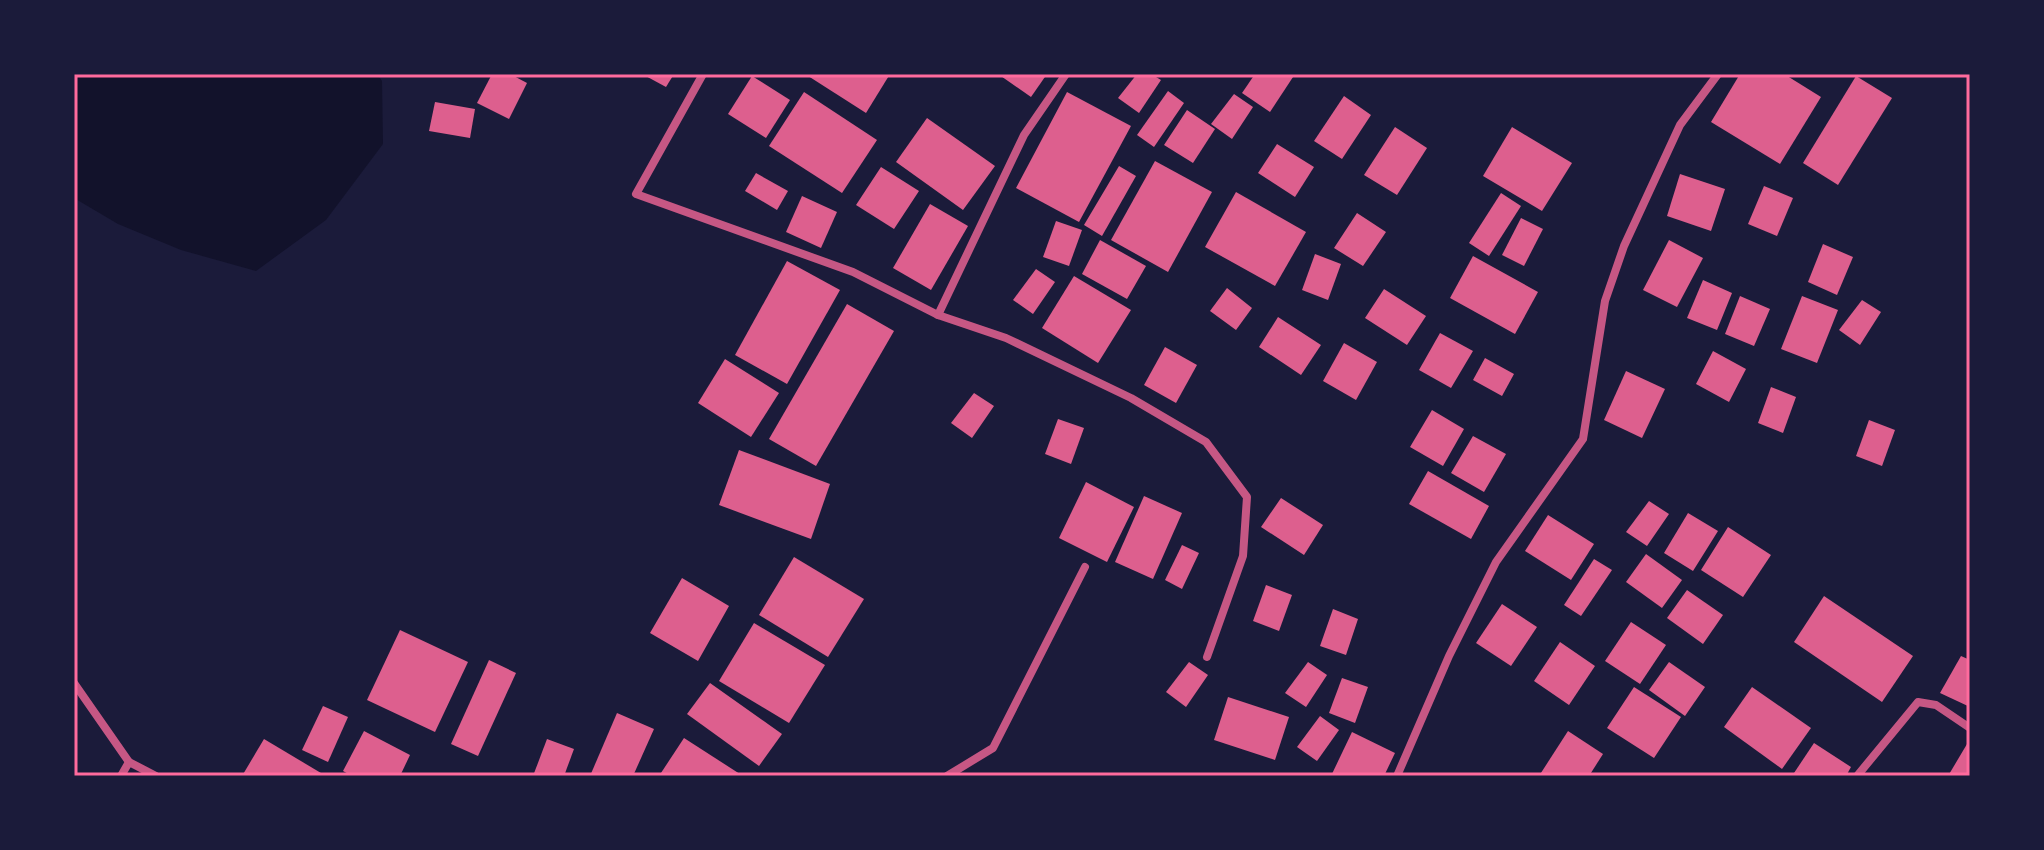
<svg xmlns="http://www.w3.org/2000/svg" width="2044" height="850" font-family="'Playfair Display',serif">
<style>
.water{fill:#12122b}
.building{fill:#dd5f8e}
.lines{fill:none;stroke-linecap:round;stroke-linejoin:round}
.minor{stroke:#c65784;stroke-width:8}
.neatline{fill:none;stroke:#ff6b9d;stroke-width:3}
</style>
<rect width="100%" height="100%" fill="#1b1b3a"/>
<polygon class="water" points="74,74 377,74 382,81 383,144 326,220 256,271 181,250 118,224 74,198"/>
<g class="building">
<polygon points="492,74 510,74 527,83 509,119 477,103"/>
<polygon points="642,74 674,74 666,87"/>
<polygon points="805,74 890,74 866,113"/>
<polygon points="998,74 1047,74 1031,97"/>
<polygon points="1137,74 1151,74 1161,80 1139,113 1118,98"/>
<polygon points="1255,74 1295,74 1270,112 1242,93"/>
<polygon points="1740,74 1784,74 1821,97 1780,164 1711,122"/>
<polygon points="752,76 790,100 766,138 728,114"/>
<polygon points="1856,76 1892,98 1838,185 1803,163"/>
<polygon points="1168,91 1184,103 1154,147 1137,135"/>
<polygon points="804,92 877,140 842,193 769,146"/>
<polygon points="1067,92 1131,126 1079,222 1016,188"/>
<polygon points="1234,94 1253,107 1232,139 1211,124"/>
<polygon points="1344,96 1371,115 1342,159 1314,141"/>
<polygon points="435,102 475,109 470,138 429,131"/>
<polygon points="1187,110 1215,129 1193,163 1164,145"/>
<polygon points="927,118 995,166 963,210 896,162"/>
<polygon points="1395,127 1427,148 1397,195 1364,175"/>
<polygon points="1512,127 1572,163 1542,211 1483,176"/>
<polygon points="1277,144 1314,167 1295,197 1258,173"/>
<polygon points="1155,161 1212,192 1168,272 1111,240"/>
<polygon points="1119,166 1136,176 1102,236 1084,225"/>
<polygon points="881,167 919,191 894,229 856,205"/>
<polygon points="756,173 788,191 777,210 745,191"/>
<polygon points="1680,174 1725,189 1711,231 1667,216"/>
<polygon points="1764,186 1793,198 1777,236 1748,224"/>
<polygon points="1236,192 1306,232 1275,286 1205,247"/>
<polygon points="1501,193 1521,206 1489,256 1469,243"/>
<polygon points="802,196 837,212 821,248 786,232"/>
<polygon points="930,204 968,226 931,290 893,268"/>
<polygon points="1357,213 1386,232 1363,266 1334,248"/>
<polygon points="1521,218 1543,229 1524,266 1502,255"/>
<polygon points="1056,221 1082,230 1069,266 1043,257"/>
<polygon points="1100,240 1146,266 1127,299 1082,274"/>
<polygon points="1669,240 1703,258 1677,307 1643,290"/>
<polygon points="1823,244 1853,257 1837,295 1808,282"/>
<polygon points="1315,254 1341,264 1328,300 1302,290"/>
<polygon points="1473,256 1538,292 1515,334 1450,298"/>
<polygon points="787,261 840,290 787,384 735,355"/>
<polygon points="1036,269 1055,282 1033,314 1013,300"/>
<polygon points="1074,276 1131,310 1098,363 1042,328"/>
<polygon points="1703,280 1732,293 1717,330 1687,318"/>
<polygon points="1227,288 1252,308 1236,330 1210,311"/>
<polygon points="1384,289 1426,316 1407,345 1365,318"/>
<polygon points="1740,296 1770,309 1754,346 1725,334"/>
<polygon points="1802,296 1838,310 1817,363 1781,349"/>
<polygon points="1862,300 1881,312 1860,345 1839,330"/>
<polygon points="847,304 894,331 816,466 769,439"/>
<polygon points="1278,317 1321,345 1301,375 1259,347"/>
<polygon points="1440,333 1473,351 1451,388 1419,370"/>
<polygon points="1344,343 1377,362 1356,400 1323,381"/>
<polygon points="1165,347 1197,365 1176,403 1144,385"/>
<polygon points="1713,351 1746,369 1729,402 1696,384"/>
<polygon points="1485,358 1514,374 1502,396 1473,380"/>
<polygon points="725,359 779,393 751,437 698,403"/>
<polygon points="1626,371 1665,389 1642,438 1604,420"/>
<polygon points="1771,387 1796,397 1783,433 1758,423"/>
<polygon points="974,393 994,406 972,438 951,423"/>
<polygon points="1432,410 1464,429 1443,466 1410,447"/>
<polygon points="1058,419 1084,428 1071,464 1045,454"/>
<polygon points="1869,420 1895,430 1882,466 1856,456"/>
<polygon points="1473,436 1506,454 1484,492 1451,473"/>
<polygon points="739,450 830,484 811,539 719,505"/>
<polygon points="1428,471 1489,506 1471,539 1409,504"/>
<polygon points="1086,482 1134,507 1107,562 1059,538"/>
<polygon points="1144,496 1182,513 1153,579 1115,562"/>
<polygon points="1281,498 1323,525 1304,555 1261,527"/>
<polygon points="1649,501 1669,514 1647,546 1626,532"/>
<polygon points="1688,513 1718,531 1693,571 1664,553"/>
<polygon points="1548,515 1594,544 1571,580 1525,551"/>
<polygon points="1728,527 1771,555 1743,597 1701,570"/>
<polygon points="1182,545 1199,553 1182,589 1165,580"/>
<polygon points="1646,554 1682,580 1662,608 1626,582"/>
<polygon points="794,557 864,599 828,657 759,615"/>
<polygon points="1594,559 1612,570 1581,616 1564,605"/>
<polygon points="682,578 729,606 698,661 650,633"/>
<polygon points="1266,585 1292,595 1279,631 1253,621"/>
<polygon points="1687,590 1723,615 1703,644 1667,618"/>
<polygon points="1824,596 1913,656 1882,702 1794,642"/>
<polygon points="1502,604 1537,627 1511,666 1476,643"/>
<polygon points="1333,609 1358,619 1346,655 1320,646"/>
<polygon points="1631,622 1666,645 1640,684 1605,661"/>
<polygon points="754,623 825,665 789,723 719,681"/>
<polygon points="400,630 468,662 435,732 367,700"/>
<polygon points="1560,642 1595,666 1569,705 1534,681"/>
<polygon points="1961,656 1970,660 1970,707 1940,693"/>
<polygon points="489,660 516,673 478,756 451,744"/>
<polygon points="1189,662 1208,675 1186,707 1166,692"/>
<polygon points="1308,662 1327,675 1306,707 1285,693"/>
<polygon points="1669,662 1705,687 1685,716 1649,690"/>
<polygon points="1342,678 1368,687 1355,723 1329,713"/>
<polygon points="710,683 782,734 759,766 687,714"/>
<polygon points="1634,687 1681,717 1654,758 1607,728"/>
<polygon points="1752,687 1811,728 1782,769 1724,727"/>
<polygon points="1228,697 1289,717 1275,760 1214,740"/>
<polygon points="323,706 348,717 328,762 302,750"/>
<polygon points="617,713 654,729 633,776 590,776"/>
<polygon points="1320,716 1339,730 1317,761 1297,747"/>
<polygon points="364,731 410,755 400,776 352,776 343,771"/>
<polygon points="1568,731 1603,754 1589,776 1539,776"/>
<polygon points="1352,732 1395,753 1384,776 1331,776"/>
<polygon points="684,738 743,776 659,776"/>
<polygon points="264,739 326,776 242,776"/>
<polygon points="547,739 574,749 564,776 533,776"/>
<polygon points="1814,743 1851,767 1846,776 1792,776"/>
<polygon points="1967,744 1970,745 1970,776 1948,776"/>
</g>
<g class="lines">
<g class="minor">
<polyline points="703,74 636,194 853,272 938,315 1024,135 1066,74"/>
<polyline points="938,315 1006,338 1131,398 1206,442 1247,497 1243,556 1207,657"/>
<polyline points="74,683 129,762"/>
<polyline points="121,776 129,762 156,776"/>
<polyline points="947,776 993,748 1085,567"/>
<polyline points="1397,776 1449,656 1496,562 1583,439 1605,301 1624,246 1680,125 1718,74"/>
<polyline points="1857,776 1918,702 1936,705 1970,728"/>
</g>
</g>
<rect width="2044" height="850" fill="none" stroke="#1b1b3a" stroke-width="152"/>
<rect x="76" y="76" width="1892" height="698" class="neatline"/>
</svg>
